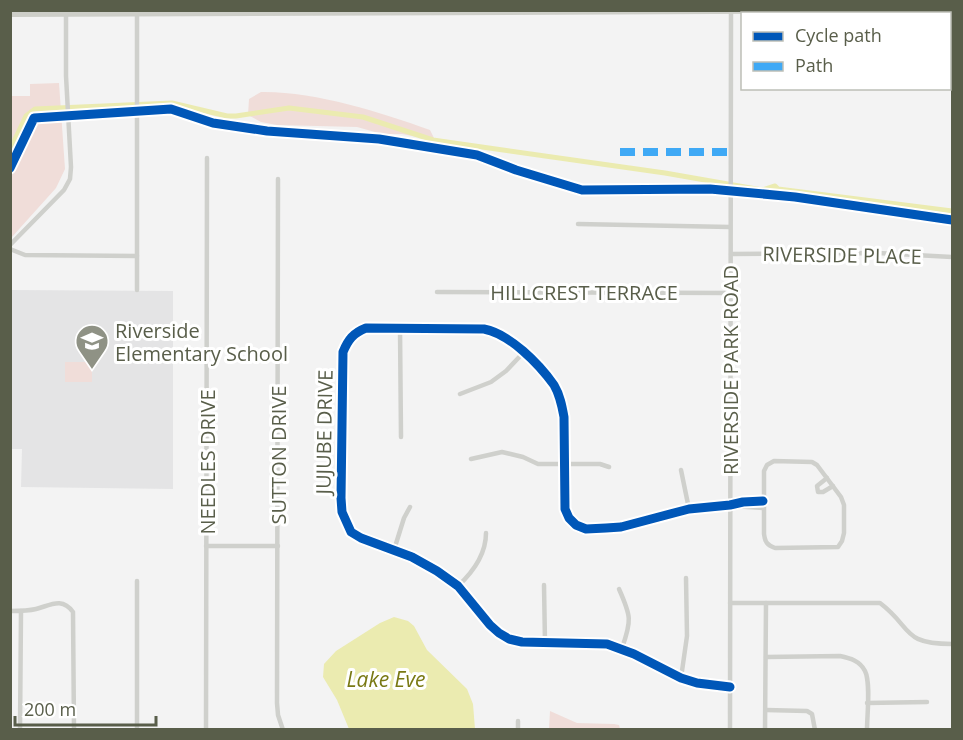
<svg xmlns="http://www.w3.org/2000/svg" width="963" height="740" font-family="'Open Sans',sans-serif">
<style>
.education{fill:#e4e4e5}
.green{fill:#f0ddd9}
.water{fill:#ebebb0}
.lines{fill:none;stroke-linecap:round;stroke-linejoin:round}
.canal{stroke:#ebebb0;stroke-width:5}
.minor{stroke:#cfd0cc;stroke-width:4.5}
.major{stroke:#cdcec8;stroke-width:6}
.quiet{stroke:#3fa9f5;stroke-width:8;stroke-dasharray:15 8;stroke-linecap:butt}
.cycleway-casing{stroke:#fff;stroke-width:13}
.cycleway{stroke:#0057b8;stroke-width:9}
.labels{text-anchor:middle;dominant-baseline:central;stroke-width:6;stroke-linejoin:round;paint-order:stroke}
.street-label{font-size:20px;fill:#595e4a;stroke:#fff}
.poi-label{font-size:20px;fill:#595e4a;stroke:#fff;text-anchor:start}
.water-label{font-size:21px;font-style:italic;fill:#797914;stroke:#fff}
</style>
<rect width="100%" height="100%" fill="#f3f3f3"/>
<polygon class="education" points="11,290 173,291 173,489 21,487 22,449 11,449"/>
<g class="green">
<polygon points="59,83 65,169 56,188 11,238 11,96 30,96 30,84"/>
<path d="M261 92C314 91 380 112 430 130L434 138 433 140 402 134H382L357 127 277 125 261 122 248 115 249 99Z"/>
<rect x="65" y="362" width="27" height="20"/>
<polygon points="550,711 577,723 614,724 619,725 620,729 549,729"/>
</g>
<polygon class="water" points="394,617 408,621 414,626 427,650 467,689 473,704 475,729 349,729 337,700 323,677 324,664 336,651 380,623"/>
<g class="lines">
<polyline class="canal" points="10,150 26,116 35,109 172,103 227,116 236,116 289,108 363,117 433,140 665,173 762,190 775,186 778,189 952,211"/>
<g class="minor">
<polyline points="137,14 137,290"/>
<polyline points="278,179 277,703 278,715 283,730"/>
<polyline points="578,224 730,227"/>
<polyline points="10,245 64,190 70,179 71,167 66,76 66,10"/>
<polyline points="10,249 25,255 137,256"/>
<polyline points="731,254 878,253 952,257"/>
<polyline points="437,292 731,293"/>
<polyline points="400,328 401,437"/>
<polyline points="460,394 491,382 506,371 524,352"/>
<polyline points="471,459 502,452 523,457 538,464 600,464 609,467"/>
<path d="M774 461 812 462 817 465 841 497 844 505V533L842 541 838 547 775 548C767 545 765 542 764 534V471L767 465Z"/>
<polyline points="681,470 689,509"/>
<polyline points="827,478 817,486 818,492 823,492 833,486"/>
<polyline points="733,506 763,508"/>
<polyline points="206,546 278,546"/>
<polyline points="394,550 404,518 410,507"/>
<polyline points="544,585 545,643"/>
<path d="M458 586C473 572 486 555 486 533"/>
<path d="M619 589C631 616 632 620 622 648"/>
<path d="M730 603H880C913 628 901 644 952 644"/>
<path d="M10 611C19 611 28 611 36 609 51 605 62 597 73 612L74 730"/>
<path d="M766 657 840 656C850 658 860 661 865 671 871 683 867 715 867 730"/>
<polyline points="681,678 687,636 686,578"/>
<path d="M730 687 697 683 681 678 634 654 607 644 522 642 509 639 499 633 490 625 458 586 437 571 412 557 361 538 351 532 342 512 341 498 343 352C348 340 353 333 366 328L484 329C510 334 539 364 554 385 560 395 562 406 564 417L565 509 569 518 576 525 586 529 606 528 621 527 689 509 730 505 743 502 763 501"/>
<polyline points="867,703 927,702"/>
<polyline points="766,710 807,711 812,714 815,730"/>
<polyline points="20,730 21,611"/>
<polyline points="137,730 137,581"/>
<polyline points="206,730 207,158"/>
<polyline points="518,730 518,721"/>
<polyline points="730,730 731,10"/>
<polyline points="765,730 766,603"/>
</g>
<polyline class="major" points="10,14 952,10"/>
<polyline class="quiet" points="620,152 731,152"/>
<defs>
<g id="cycleway">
<polyline points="10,168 34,118 171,109 213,123 267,131 379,139 477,155 516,170 582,190 710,189 795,197 952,220"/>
<path d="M730 687 697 683 681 678 634 654 607 644 522 642 509 639 499 633 490 625 458 586 437 571 412 557 361 538 351 532 342 512 341 498 343 352C348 340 353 333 366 328L484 329C510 334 539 364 554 385 560 395 562 406 564 417L565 509 569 518 576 525 586 529 606 528 621 527 689 509 730 505 743 502 763 501"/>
</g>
</defs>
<use href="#cycleway" class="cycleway-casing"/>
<use href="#cycleway" class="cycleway"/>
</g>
<defs>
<symbol id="school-pin" viewBox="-11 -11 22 30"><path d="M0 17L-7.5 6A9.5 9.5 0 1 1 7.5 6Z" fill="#8f9285" stroke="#fff"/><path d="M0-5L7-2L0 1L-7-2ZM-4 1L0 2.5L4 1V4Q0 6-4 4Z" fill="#fff"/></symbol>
</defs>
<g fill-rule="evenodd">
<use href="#school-pin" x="73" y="322" width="38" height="52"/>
</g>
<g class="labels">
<g class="street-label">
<text transform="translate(842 255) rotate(1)">RIVERSIDE PLACE</text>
<text x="584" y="292">HILLCREST TERRACE</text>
<text transform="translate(730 370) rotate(-90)">RIVERSIDE PARK ROAD</text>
<text transform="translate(324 432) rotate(-89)">JUJUBE DRIVE</text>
<text transform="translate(278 455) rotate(-90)">SUTTON DRIVE</text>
<text transform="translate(207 462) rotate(-90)">NEEDLES DRIVE</text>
</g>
<g class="poi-label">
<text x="115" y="330">Riverside<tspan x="115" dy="23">Elementary School</tspan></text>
</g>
<g class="water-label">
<text x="386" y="679">Lake Eve</text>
</g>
</g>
<rect width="963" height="740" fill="none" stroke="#595e4a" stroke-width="24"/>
<rect x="741" y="12" width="210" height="78" fill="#ffffff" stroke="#bdbfb7" stroke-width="1.5"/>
<rect x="753" y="32" width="30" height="9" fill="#0057b8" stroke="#bdbfb7" stroke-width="1.5"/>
<text x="795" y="42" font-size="18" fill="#595e4a">Cycle path</text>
<rect x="753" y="62" width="30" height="9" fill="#3fa9f5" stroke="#bdbfb7" stroke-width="1.5"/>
<text x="795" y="72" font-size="18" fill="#595e4a">Path</text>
<path d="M15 716v9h141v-9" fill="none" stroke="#595e4a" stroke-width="3"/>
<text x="24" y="716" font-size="18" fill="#595e4a" stroke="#ffffff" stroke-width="4.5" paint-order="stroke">200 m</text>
</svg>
